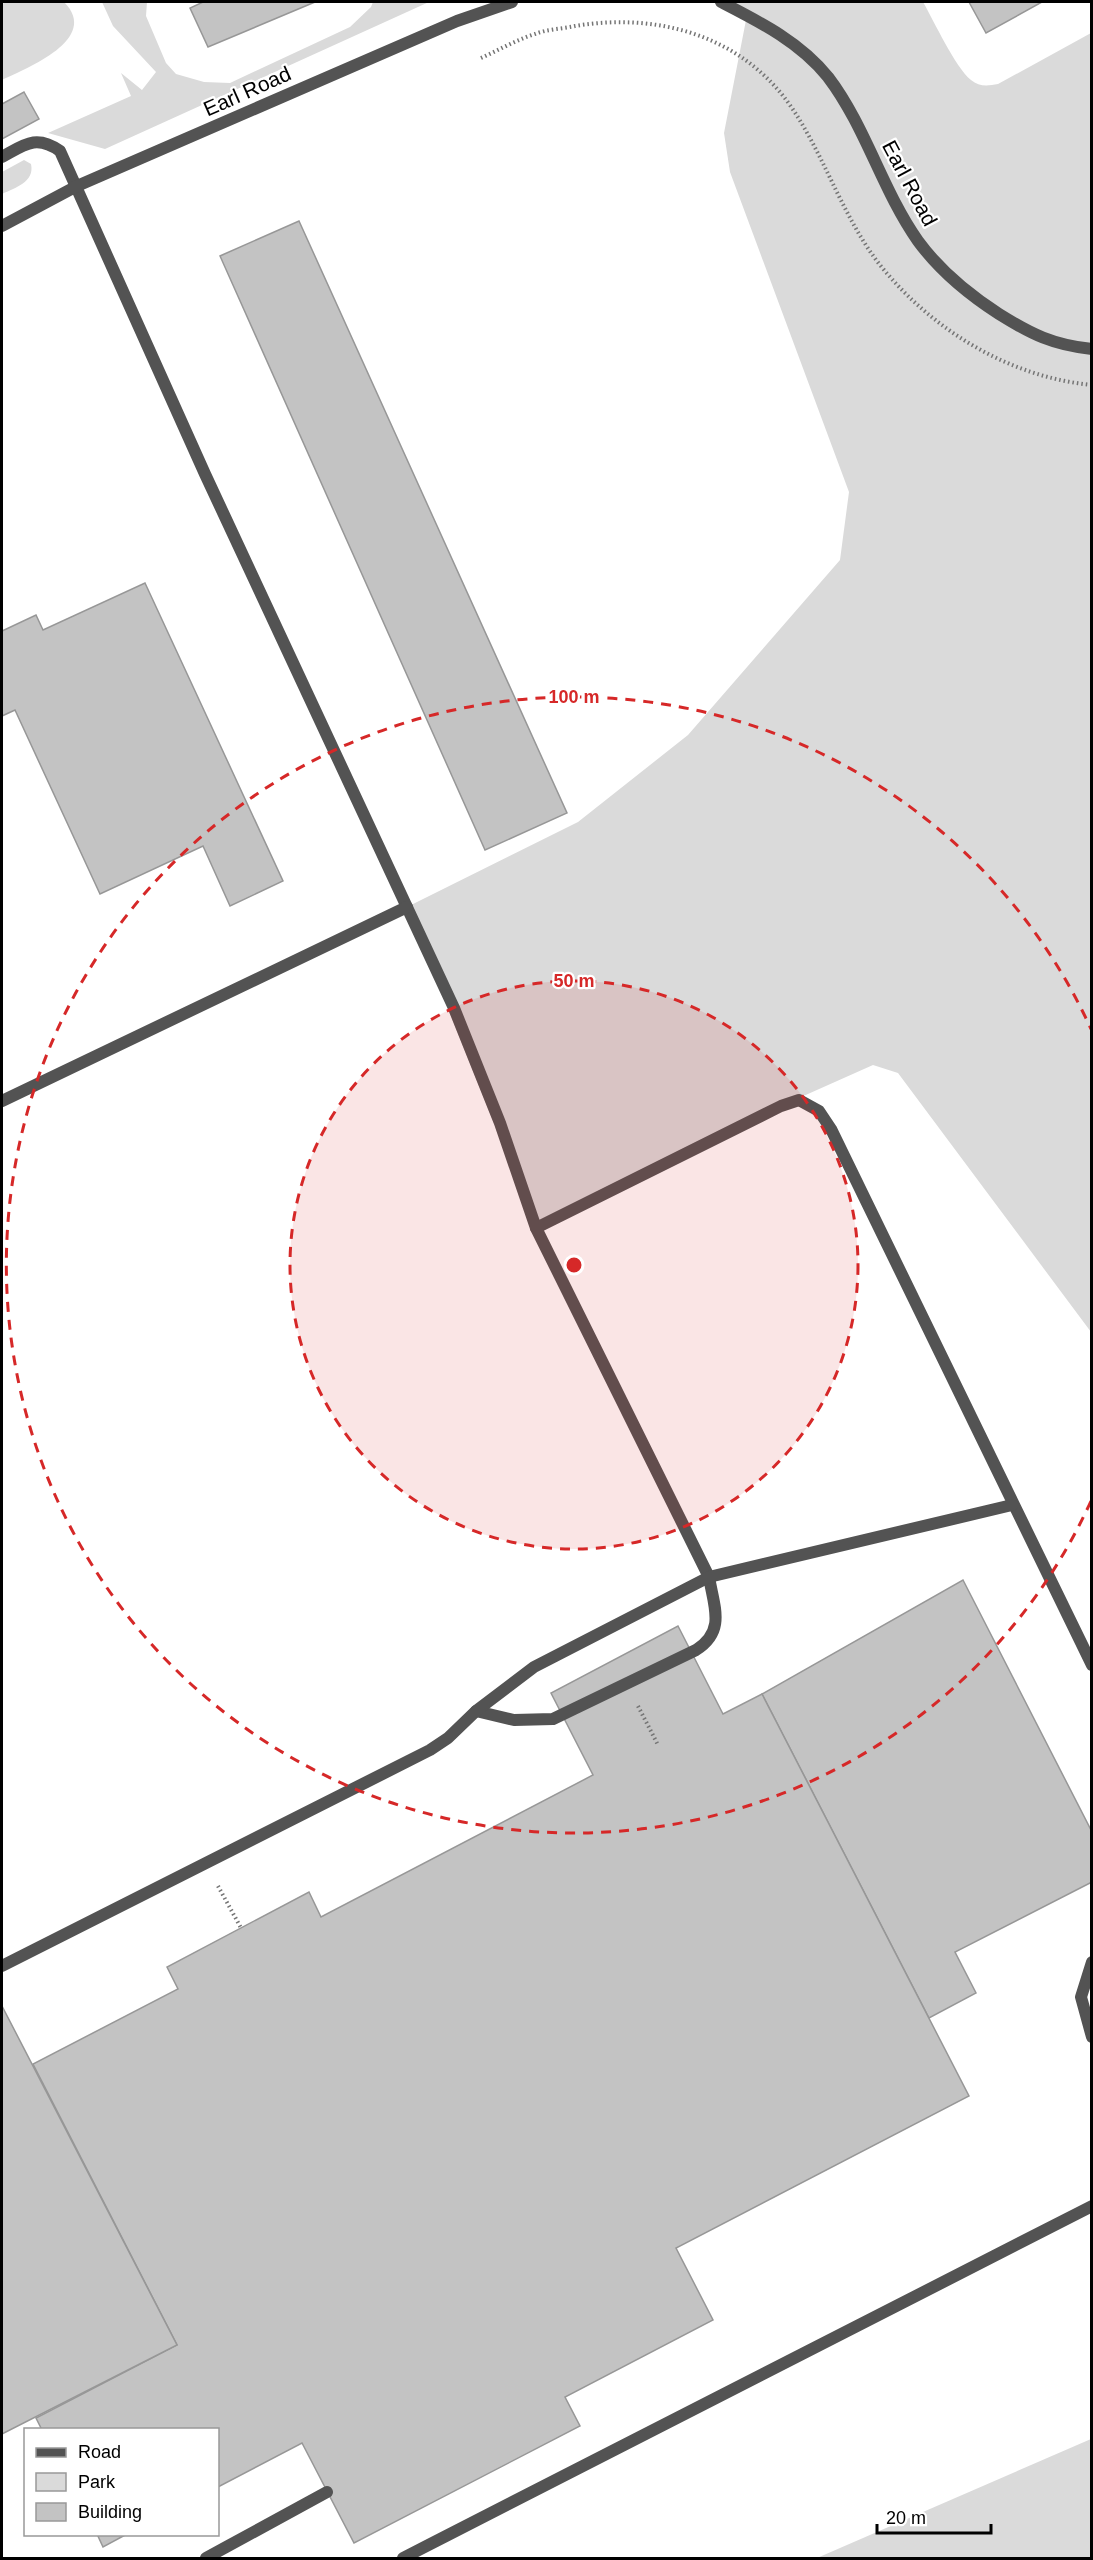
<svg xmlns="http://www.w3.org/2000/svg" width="1093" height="2560" font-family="Helvetica,sans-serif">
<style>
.green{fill:#dadada}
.building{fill:#c3c3c3;stroke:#979797;stroke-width:1.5}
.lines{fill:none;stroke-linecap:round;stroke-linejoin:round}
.path{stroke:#757575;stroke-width:4;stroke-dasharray:1.5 3;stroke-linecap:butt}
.lane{stroke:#535353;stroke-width:12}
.street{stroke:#535353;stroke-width:12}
.ring{fill:none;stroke:#d62828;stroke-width:3;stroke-dasharray:10 8}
.labels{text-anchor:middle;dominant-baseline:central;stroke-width:4.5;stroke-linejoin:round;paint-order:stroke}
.street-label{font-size:21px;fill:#000;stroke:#fff}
.centre{fill:#d62828;stroke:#fff;stroke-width:3}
.ring-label{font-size:18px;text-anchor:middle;font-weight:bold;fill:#d62828;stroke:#fff;stroke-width:4.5;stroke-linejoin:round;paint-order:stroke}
</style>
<rect width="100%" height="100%" fill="#fff"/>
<g class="green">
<path d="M6 2H64C101 39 27 68 2 80V4Z"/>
<polygon points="102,2 147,2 146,16 166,63 176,74 204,82 230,83 350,27 371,7 373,2 429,2 105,149 48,133 131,96 121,73 142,90 156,72 113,26"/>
<path d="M721 2H923C934 21 955 67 971 80 979 87 988 86 998 84L1091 33V1332L898 1073 873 1065 781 1106 536 1228 407 907 578 822 688 735 840 560 849 492 730 172 724 133 747 15Z"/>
<path d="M24 160 31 164C35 182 15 188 2 194V172Z"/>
<polygon points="1091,2439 1091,2558 817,2558"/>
</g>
<g class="building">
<polygon points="203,2 315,2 208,47 190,8"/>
<polygon points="969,2 1042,2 986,33"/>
<polygon points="24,92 39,119 2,139 2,104"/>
<polygon points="299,221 567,813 485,850 220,256"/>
<polygon points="145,583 283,881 230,906 203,846 100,894 15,710 2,716 2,631 36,615 43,630"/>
<polygon points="963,1580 1092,1832 1092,1882 955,1952 976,1993 929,2018 762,1694"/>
<polygon points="678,1626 723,1714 762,1694 969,2096 676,2248 713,2320 565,2397 580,2426 354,2543 302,2443 218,2487 218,2430 42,2430 36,2418 177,2345 33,2064 178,1989 167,1967 309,1892 321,1917 593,1775 551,1693"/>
<polygon points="2,2006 177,2345 2,2434"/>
<polygon points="97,2534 127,2534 103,2547"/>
</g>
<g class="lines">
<g class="path">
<path d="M481 58C499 50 516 40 535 34 547 29 562 29 575 26 659 12 745 36 794 111 826 160 844 219 880 265 932 330 1009 377 1092 385"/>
<polyline points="638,1706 658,1745"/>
<polyline points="218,1886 241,1928"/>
</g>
<g class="lane">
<path d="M2 157C24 145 36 134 60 151L205 474 454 1008 500 1123 536 1228 709 1577C714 1607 726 1631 696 1650L553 1719 514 1720 476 1711"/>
<polyline points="2,1101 407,907"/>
<polyline points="536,1228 781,1106 799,1100 819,1111 831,1129 1092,1665"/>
<polyline points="1092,1962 1081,1997 1092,2037"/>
<polyline points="2,1966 430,1750 448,1738 476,1711 534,1667 709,1577 1012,1505"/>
<polyline points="206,2558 327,2492"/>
<polyline points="403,2558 1092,2206"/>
</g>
<g class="street">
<path d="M721 2C760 22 800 42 828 77 866 127 882 190 918 241 940 271 968 294 999 314 1031 334 1053 345 1092 349"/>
<polyline points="2,226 77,186 457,21 512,2"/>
</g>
</g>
<circle cx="574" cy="1265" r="284" fill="#d62828" fill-opacity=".12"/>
<g class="ring">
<circle cx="574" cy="1265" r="284"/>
<path d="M1091 1501A568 568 0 1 1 1091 1029"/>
</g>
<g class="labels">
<g class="street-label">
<text transform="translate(247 91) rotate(-24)">Earl Road</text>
<text transform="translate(910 183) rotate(62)">Earl Road</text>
</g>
</g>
<circle cx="574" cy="1265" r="9" class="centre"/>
<g class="ring-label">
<text x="574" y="703">100 m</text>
<text x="574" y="987">50 m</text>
</g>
<rect width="1093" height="2560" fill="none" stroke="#000000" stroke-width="6"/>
<rect x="24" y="2428" width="195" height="108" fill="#ffffff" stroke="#999999" stroke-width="1.5"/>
<rect x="36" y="2448" width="30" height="9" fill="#535353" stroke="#999999" stroke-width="1.5"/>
<text x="78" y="2458" font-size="18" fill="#000000">Road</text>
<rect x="36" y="2473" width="30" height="18" fill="#dadada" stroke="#999999" stroke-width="1.5"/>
<text x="78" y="2488" font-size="18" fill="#000000">Park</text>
<rect x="36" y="2503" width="30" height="18" fill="#c3c3c3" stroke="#999999" stroke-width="1.5"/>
<text x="78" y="2518" font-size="18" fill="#000000">Building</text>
<path d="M877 2524v9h114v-9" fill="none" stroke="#000000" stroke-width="3"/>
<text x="886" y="2524" font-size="18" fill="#000000" stroke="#ffffff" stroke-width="4.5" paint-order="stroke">20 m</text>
</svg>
